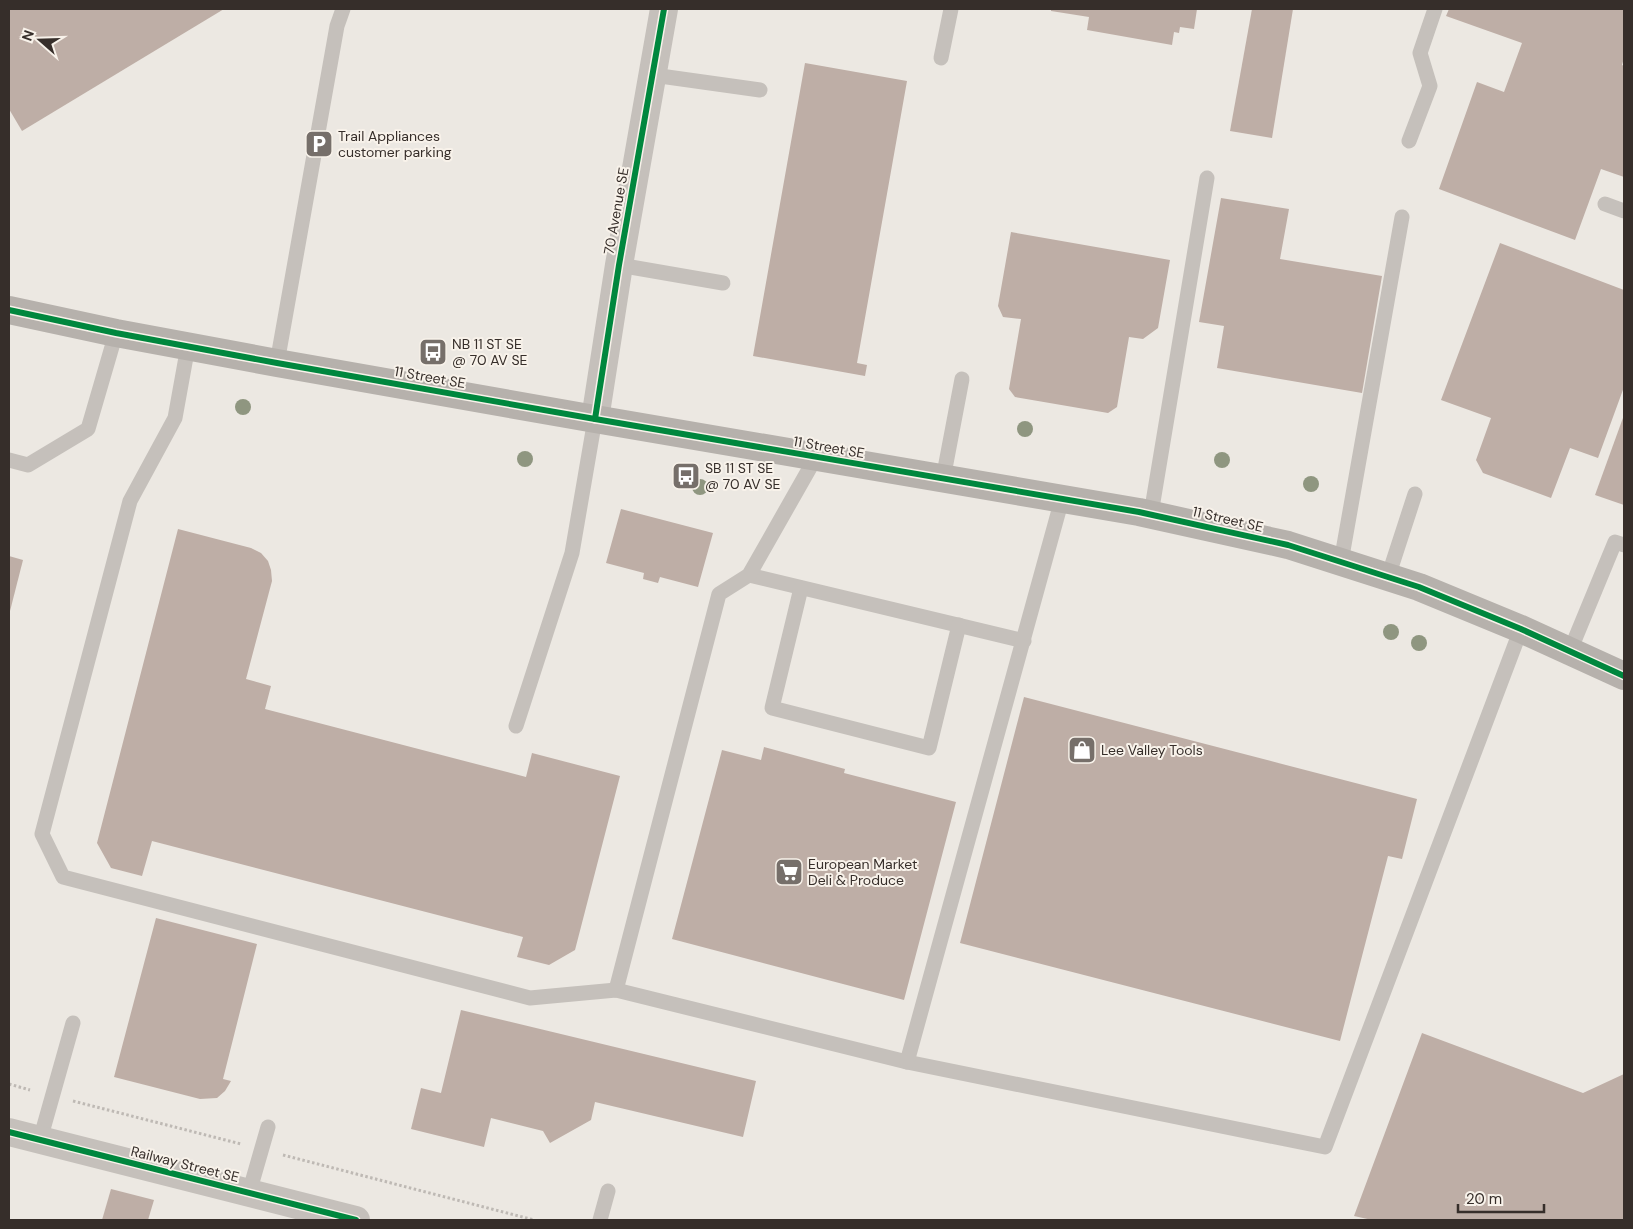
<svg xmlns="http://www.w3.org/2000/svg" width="1633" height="1229" font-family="'DM Sans',sans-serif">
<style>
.building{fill:#beaea6}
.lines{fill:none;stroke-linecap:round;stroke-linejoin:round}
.path{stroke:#beb9b4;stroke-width:3;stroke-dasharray:2.5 2.5;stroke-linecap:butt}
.lane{stroke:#c5c0bb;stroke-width:15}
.street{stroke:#c5c0bb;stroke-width:28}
.secondary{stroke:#b6b1ac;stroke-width:28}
.cycleway-casing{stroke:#f8f2ea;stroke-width:9}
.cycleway{stroke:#00873e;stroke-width:6}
.tree{fill:#8f9680}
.labels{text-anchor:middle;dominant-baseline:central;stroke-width:4;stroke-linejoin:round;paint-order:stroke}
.poi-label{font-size:14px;fill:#362e2a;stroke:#f8f2ea;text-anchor:start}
.street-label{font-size:14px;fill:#362e2a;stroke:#f8f2ea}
</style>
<rect width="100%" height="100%" fill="#ece8e2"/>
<g class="building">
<polygon points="9,9 224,9 22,131 9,109"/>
<polygon points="1051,9 1197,9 1194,29 1180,27 1179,33 1174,32 1172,45 1087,30 1089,17 1051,11"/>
<polygon points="1252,9 1293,9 1272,138 1230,131"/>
<polygon points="1449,9 1624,9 1624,58 1622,65 1624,66 1624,177 1601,169 1575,240 1439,189 1477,82 1504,92 1522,43 1446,16"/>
<polygon points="805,63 907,81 857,363 867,365 865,376 753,356"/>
<polygon points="1221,198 1289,209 1280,259 1382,276 1362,393 1217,368 1224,326 1199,322"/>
<polygon points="1011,232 1170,260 1158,328 1143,339 1129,337 1117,407 1108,413 1015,397 1009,389 1021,319 1003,317 998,306"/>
<polygon points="1500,243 1624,290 1624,387 1598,458 1570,448 1551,498 1483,473 1476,460 1491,418 1441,400"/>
<polygon points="1624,415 1624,505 1595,495"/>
<polygon points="621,509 713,533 698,587 660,577 658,583 643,579 644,573 606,563"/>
<polygon points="178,529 251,548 261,553 268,561 271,570 272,581 246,679 271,686 265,709 526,777 532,753 620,776 575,950 549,965 517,957 523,937 152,841 142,876 111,868 97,843"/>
<polygon points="9,556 23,560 9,615"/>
<polygon points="1024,697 1417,799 1402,859 1388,856 1340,1041 960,943"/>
<polygon points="764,747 845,769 844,773 956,802 904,1000 672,939 722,750 761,760"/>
<polygon points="156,918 257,944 223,1079 231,1081 225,1091 217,1098 200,1099 114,1077"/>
<polygon points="461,1010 756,1081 743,1137 595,1102 591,1120 550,1143 543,1131 491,1118 484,1147 411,1129 421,1088 441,1093"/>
<polygon points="1422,1033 1583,1093 1624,1074 1624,1220 1372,1220 1354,1216"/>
<polygon points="111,1189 154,1200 148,1220 102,1220"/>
</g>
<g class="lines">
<g class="path">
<polyline points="9,1084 30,1090"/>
<polyline points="73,1101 241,1144"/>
<polyline points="283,1155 534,1220"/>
</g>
<g class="lane">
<polyline points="941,58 951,9"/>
<polyline points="653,75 760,90"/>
<polyline points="1409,141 1430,86 1420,53 1435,9"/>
<polyline points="1605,204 1624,211"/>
<polyline points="619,265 723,283"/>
<polyline points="188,346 175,418 130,501 42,834 63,877 530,998 616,990 907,1062 1325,1147 1521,629"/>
<polyline points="277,363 337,26 343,9"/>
<polyline points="9,460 28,465 88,429 116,333"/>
<polyline points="943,479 962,379"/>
<polyline points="1151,514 1207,178"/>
<polyline points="1341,562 1402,217"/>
<polyline points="749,575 1024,641"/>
<polyline points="1388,577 1415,494"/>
<polyline points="801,588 772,708 929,748 959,625"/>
<polyline points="1570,651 1615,542 1624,545"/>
<polyline points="516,726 572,553 595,419"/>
<polyline points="616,990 719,594 749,575 816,457"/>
<polyline points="907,1062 1062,499"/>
<polyline points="40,1140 73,1023"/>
<polyline points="249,1193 268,1127"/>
<polyline points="600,1220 608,1191"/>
</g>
<g class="street">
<polyline points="595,419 619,265 664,9"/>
<polyline points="9,1132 356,1220"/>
</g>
<polyline class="secondary" points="9,310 116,333 277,363 595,419 1139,512 1288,545 1419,587 1521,629 1624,676"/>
<defs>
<g id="cycleway">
<polyline points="9,310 116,333 277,363 595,419 1139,512 1288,545 1419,587 1521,629 1624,676"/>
<polyline points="595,419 619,265 664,9"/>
<polyline points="9,1132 356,1220"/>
</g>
</defs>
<use href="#cycleway" class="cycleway-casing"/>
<use href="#cycleway" class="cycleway"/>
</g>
<g class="tree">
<circle cx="243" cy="407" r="8"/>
<circle cx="1025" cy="429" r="8"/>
<circle cx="525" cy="459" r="8"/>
<circle cx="1222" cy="460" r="8"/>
<circle cx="1311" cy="484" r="8"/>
<circle cx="700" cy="487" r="8"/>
<circle cx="1391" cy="632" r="8"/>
<circle cx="1419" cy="643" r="8"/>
</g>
<defs>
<symbol id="parking-square" viewBox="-11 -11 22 22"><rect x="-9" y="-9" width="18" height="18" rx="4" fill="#766f6a" stroke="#f8f2ea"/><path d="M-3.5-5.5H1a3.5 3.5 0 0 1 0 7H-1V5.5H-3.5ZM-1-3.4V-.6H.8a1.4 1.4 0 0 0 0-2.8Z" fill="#fff"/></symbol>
<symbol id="bus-square" viewBox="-11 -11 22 22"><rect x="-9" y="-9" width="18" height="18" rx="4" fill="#766f6a" stroke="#f8f2ea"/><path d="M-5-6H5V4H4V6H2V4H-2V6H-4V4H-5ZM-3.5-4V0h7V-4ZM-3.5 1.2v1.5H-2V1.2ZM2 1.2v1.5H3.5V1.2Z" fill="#fff"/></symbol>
<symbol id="shop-square" viewBox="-11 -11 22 22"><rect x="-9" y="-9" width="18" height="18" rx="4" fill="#766f6a" stroke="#f8f2ea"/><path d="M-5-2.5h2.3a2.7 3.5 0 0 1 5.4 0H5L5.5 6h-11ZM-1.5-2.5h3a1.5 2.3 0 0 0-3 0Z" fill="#fff"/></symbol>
<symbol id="supermarket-square" viewBox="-11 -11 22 22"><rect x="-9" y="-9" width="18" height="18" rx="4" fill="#766f6a" stroke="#f8f2ea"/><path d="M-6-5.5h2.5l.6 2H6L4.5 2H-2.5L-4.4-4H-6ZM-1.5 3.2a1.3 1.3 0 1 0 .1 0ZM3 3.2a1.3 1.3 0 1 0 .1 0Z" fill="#fff"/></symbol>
</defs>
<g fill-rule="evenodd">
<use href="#parking-square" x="303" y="128" width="32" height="32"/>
<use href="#bus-square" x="417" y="336" width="32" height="32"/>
<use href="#bus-square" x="670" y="460" width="32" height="32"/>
<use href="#shop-square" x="1066" y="734" width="32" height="32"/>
<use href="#supermarket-square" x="773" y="856" width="32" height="32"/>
</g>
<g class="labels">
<g class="poi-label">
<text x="338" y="136">Trail Appliances<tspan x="338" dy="16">customer parking</tspan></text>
<text x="452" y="344">NB 11 ST SE<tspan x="452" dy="16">@ 70 AV SE</tspan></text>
<text x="705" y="468">SB 11 ST SE<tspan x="705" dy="16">@ 70 AV SE</tspan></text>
<text x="1101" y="750">Lee Valley Tools</text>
<text x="808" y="864">European Market<tspan x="808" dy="16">Deli &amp; Produce</tspan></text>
</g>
<g class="street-label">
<text transform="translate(616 211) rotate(-80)">70 Avenue SE</text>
<text transform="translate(430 377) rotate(10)">11 Street SE</text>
<text transform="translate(829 447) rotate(10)">11 Street SE</text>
<text transform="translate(1228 519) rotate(13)">11 Street SE</text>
<text transform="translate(185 1164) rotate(14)">Railway Street SE</text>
</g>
</g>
<rect width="1633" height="1229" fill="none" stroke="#362e2a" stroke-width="20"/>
<g transform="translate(40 40) rotate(290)" stroke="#f8f2ea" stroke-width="4" paint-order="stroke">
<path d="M0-4L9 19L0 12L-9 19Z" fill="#362e2a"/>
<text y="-8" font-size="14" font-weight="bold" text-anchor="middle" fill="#362e2a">N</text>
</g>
<path d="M1458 1204v8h86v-8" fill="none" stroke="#362e2a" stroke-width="2.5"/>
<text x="1466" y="1204" font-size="15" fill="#362e2a" stroke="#f8f2ea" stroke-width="4" paint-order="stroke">20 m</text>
</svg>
